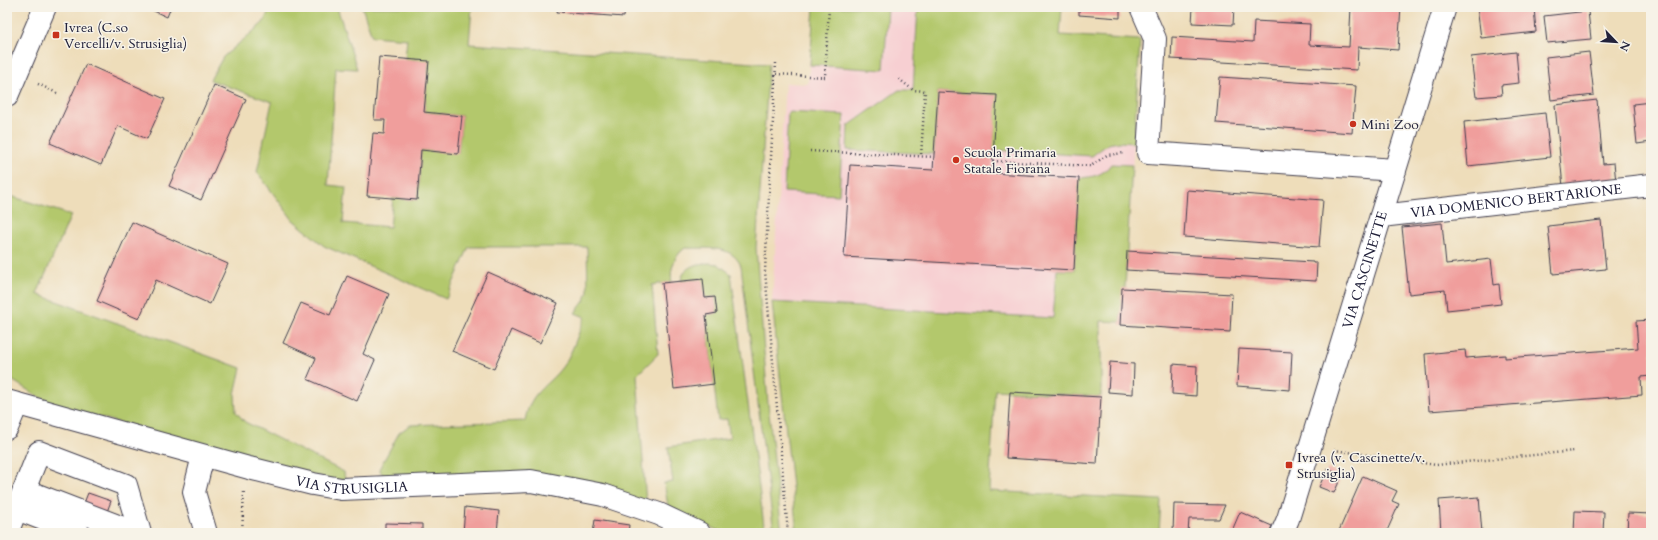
<svg xmlns="http://www.w3.org/2000/svg" width="1658" height="540" font-family="Cardo,serif">
<style>
.built{fill:#f7cfd2}
.green{fill:#b3c86c;stroke:#6a7554}
.building{fill:#f09e9c}
.lines{fill:none;stroke-linecap:round;stroke-linejoin:round}
.minor-casing{stroke:#413e4e;stroke-width:24}
.major-casing{stroke:#413e4e;stroke-width:24}
.path{stroke:#413e4e;stroke-width:2.5;stroke-dasharray:1 3;stroke-linecap:butt}
.minor{stroke:#fff;stroke-width:22}
.major{stroke:#fff;stroke-width:22}
.poi-dot{fill:#c8321e;stroke:#f7f3e8;stroke-width:1.5}
.labels{text-anchor:middle;dominant-baseline:central;stroke-width:3;stroke-linejoin:round;paint-order:stroke}
.poi-label{font-size:14px;fill:#22223b;stroke:#f7f3e8;text-anchor:start}
.street-label{font-size:14px;fill:#22223b;stroke:#f7f3e8}
</style>
<rect width="100%" height="100%" fill="#f7f3e8"/>
<filter id="ink" filterUnits="userSpaceOnUse"><feTurbulence type="fractalNoise" baseFrequency=".025" numOctaves="2"/><feDisplacementMap in="SourceGraphic" scale="8" xChannelSelector="R" yChannelSelector="G"/><feConvolveMatrix kernelMatrix="1 2 1 2 8 2 1 2 1" color-interpolation-filters="sRGB"/></filter>
<filter id="wash" filterUnits="userSpaceOnUse"><feTurbulence type="fractalNoise" baseFrequency=".012" numOctaves="4" result="noise"/><feDisplacementMap in="SourceGraphic" scale="16" xChannelSelector="R" yChannelSelector="G"/><feGaussianBlur stdDeviation="0.9" result="paint"/><feColorMatrix in="noise" values="0 0 0 0 0 0 0 0 0 0 0 0 0 0 0 0 0 1.4 0 .05"/><feComposite in="paint" operator="in"/></filter>
<g filter="url(#wash)">
<rect width="100%" height="100%" fill="#eeddba"/>
<polygon class="built" points="814,7 1062,7 1060,35 1140,40 1125,288 1120,322 772,302 785,83 808,84"/>
<g class="green">
<path d="M271 7H337L357 69 336 68 328 185 346 187 343 223 390 227 393 198 417 200 421 150 458 153 462 116 424 112 429 61 405 59 407 39 372 36 362 7H472L469 44 769 64 756 248 768 404 782 533H774L741 266C732 244 705 249 685 248 675 255 669 270 672 282L652 285 658 354 637 375 646 504 391 478 383 475 379 469 399 433 410 425 525 421C530 389 550 386 565 363 573 351 579 331 585 317L575 313 585 300 588 292 587 247H469L446 299 324 246 293 220 257 172 272 102 210 80 223 57 263 23Z"/>
<polygon points="814,7 888,7 884,70 810,65"/>
<polygon points="918,7 1062,7 1060,35 1140,40 1134,143 1119,142 1108,144 1092,156 993,150 996,95 938,92 934,154 847,150 848,126 899,90 913,90"/>
<polygon points="788,112 844,115 839,195 784,192"/>
<path d="M1111 164 1132 165 1125 288 1120 322 1101 321V397L995 390 989 491 1161 500 1159 533H797L772 302 1053 318 1057 270H1074L1079 178C1092 177 1103 176 1111 164Z"/>
<polygon points="7,195 71,215 37,294 241,368 235,394 236,412 245,422 344,472 345,480 331,480 58,406 39,397 7,377"/>
<path d="M709 263 718 264 731 274 765 533H724L675 512 668 506 664 483 673 482 668 447 730 438 727 419 718 420 706 315 717 313 715 297 705 298 702 279 681 281C684 266 695 264 709 263Z"/>
</g>
<g id="blocks">
<g class="building">
<polygon points="145,7 171,7 167,17"/>
<polygon points="558,7 625,7 624,17 557,12"/>
<polygon points="1079,7 1120,7 1120,18 1079,15"/>
<polygon points="1193,7 1234,7 1233,25 1192,23"/>
<polygon points="1351,7 1401,7 1398,50 1358,47 1357,70 1171,59 1172,37 1253,42 1254,21 1310,24 1309,45 1349,47"/>
<polygon points="1477,7 1534,7 1536,32 1481,38"/>
<polygon points="1588,11 1591,39 1547,43 1544,16"/>
<polygon points="1516,52 1519,83 1501,85 1502,95 1476,97 1471,57"/>
<polygon points="1589,52 1594,95 1551,100 1546,57"/>
<polygon points="379,57 429,61 424,112 462,116 458,154 421,150 417,200 367,196 373,133 384,134 385,120 374,120"/>
<polygon points="86,64 165,99 147,139 118,126 101,165 50,143"/>
<polygon points="1220,77 1356,86 1352,133 1216,123"/>
<polygon points="214,85 246,99 201,200 169,186"/>
<polygon points="938,92 997,95 992,173 1079,178 1074,270 844,257 850,165 933,170"/>
<polygon points="1597,100 1603,164 1614,163 1616,182 1563,187 1555,105"/>
<polygon points="1651,102 1651,142 1637,144 1633,104"/>
<polygon points="1545,113 1550,157 1468,166 1464,122"/>
<polygon points="1187,190 1323,200 1319,247 1184,237"/>
<polygon points="1601,220 1606,269 1553,274 1548,226"/>
<polygon points="132,222 228,264 210,304 156,280 139,319 97,301"/>
<polygon points="1442,223 1446,264 1491,259 1494,285 1499,284 1501,304 1447,310 1445,290 1409,294 1402,227"/>
<polygon points="1127,251 1313,262 1313,263 1317,263 1316,281 1126,270"/>
<polygon points="488,272 558,303 540,343 511,330 494,369 452,351"/>
<polygon points="347,276 389,294 363,354 375,360 357,401 307,379 316,358 283,343 301,303 330,315"/>
<polygon points="703,279 705,298 715,297 717,313 706,315 714,384 674,389 662,283"/>
<polygon points="1122,288 1232,294 1230,332 1120,325"/>
<polygon points="1651,320 1651,376 1641,377 1642,395 1429,411 1425,354 1465,350 1466,358 1505,355 1505,358 1638,348 1636,321"/>
<polygon points="1239,349 1292,352 1290,390 1237,386"/>
<polygon points="1110,362 1134,364 1133,394 1108,392"/>
<polygon points="1173,364 1197,366 1196,396 1172,394"/>
<polygon points="1010,392 1101,397 1097,464 1006,458"/>
<polygon points="1327,469 1342,475 1334,493 1319,487"/>
<polygon points="1363,476 1397,491 1392,501 1399,504 1386,533 1338,533"/>
<polygon points="88,493 111,501 99,533 72,533"/>
<polygon points="1479,497 1482,533 1441,533 1439,500"/>
<polygon points="1174,504 1225,505 1219,519 1189,519 1188,533 1173,532"/>
<polygon points="465,507 499,511 497,533 463,533"/>
<polygon points="1575,511 1604,512 1603,533 1574,533"/>
<polygon points="1240,512 1272,526 1269,533 1231,533"/>
<polygon points="1628,513 1651,514 1651,533 1627,533"/>
<polygon points="595,520 629,525 628,533 593,533"/>
<polygon points="385,523 422,524 422,533 385,533"/>
</g>
</g>
</g>
<g filter="url(#ink)">
<use href="#blocks" fill-opacity="0" stroke="#413e4e" stroke-width="1"/>
<g class="lines">
<defs>
<g id="minor">
<polyline points="1141,7 1155,39 1148,153 1395,170"/>
<path id="s1" d="M1381 216 1651 185"/>
<polyline points="7,428 17,404"/>
<polyline points="203,456 194,492 206,533"/>
<polyline points="24,490 136,533"/>
<polyline points="17,509 79,533"/>
<polyline points="7,533 39,452 126,485 140,533"/>
</g>
<g id="major">
<polyline points="7,96 45,7"/>
<path id="s2" d="M7 401 249 468 313 484 341 489 531 481 603 495 659 514 699 533"/>
<path id="s3" d="M1282 533 1288 519 1445 7"/>
</g>
</defs>
<use href="#minor" class="minor-casing"/>
<use href="#major" class="major-casing"/>
<g class="path">
<polyline points="776,63 765,271 788,533"/>
<polyline points="776,74 825,77 829,7"/>
<polyline points="899,79 913,90 925,91 921,157"/>
<polyline points="38,84 59,94"/>
<polyline points="810,151 934,157"/>
<polyline points="993,161 1091,166 1107,155 1124,153"/>
<polyline points="1334,450 1436,465 1574,451"/>
<polyline points="242,533 244,492"/>
</g>
<use href="#minor" class="minor"/>
<use href="#major" class="major"/>
</g>
</g>
<g class="poi-dot">
<rect x="52" y="31" width="8" height="8" rx="2"/>
<circle cx="1353" cy="124" r="4"/>
<circle cx="956" cy="160" r="4"/>
<rect x="1285" y="461" width="8" height="8" rx="2"/>
</g>
<g class="labels">
<g class="poi-label">
<text x="64" y="27">Ivrea (C.so<tspan x="64" dy="16">Vercelli/v. Strusiglia)</tspan></text>
<text x="1361" y="124">Mini Zoo</text>
<text x="964" y="152">Scuola Primaria<tspan x="964" dy="16">Statale Fiorana</tspan></text>
<text x="1297" y="457">Ivrea (v. Cascinette/v.<tspan x="1297" dy="16">Strusiglia)</tspan></text>
</g>
<g class="street-label">
<text stroke="none"><textPath href="#s1" startOffset="136">VIA DOMENICO BERTARIONE</textPath></text>
<text stroke="none"><textPath href="#s3" startOffset="276">VIA CASCINETTE</textPath></text>
<text stroke="none"><textPath href="#s2" startOffset="356">VIA STRUSIGLIA</textPath></text>
</g>
</g>
<rect width="1658" height="540" fill="none" stroke="#f7f3e8" stroke-width="24"/>
<g transform="translate(1616 42) rotate(115)" stroke="#f7f3e8" stroke-width="3" paint-order="stroke">
<path d="M0-3L7 15L0 10L-7 15Z" fill="#22223b"/>
<text y="-6" font-size="11" font-weight="bold" text-anchor="middle" fill="#22223b">N</text>
</g>
</svg>
